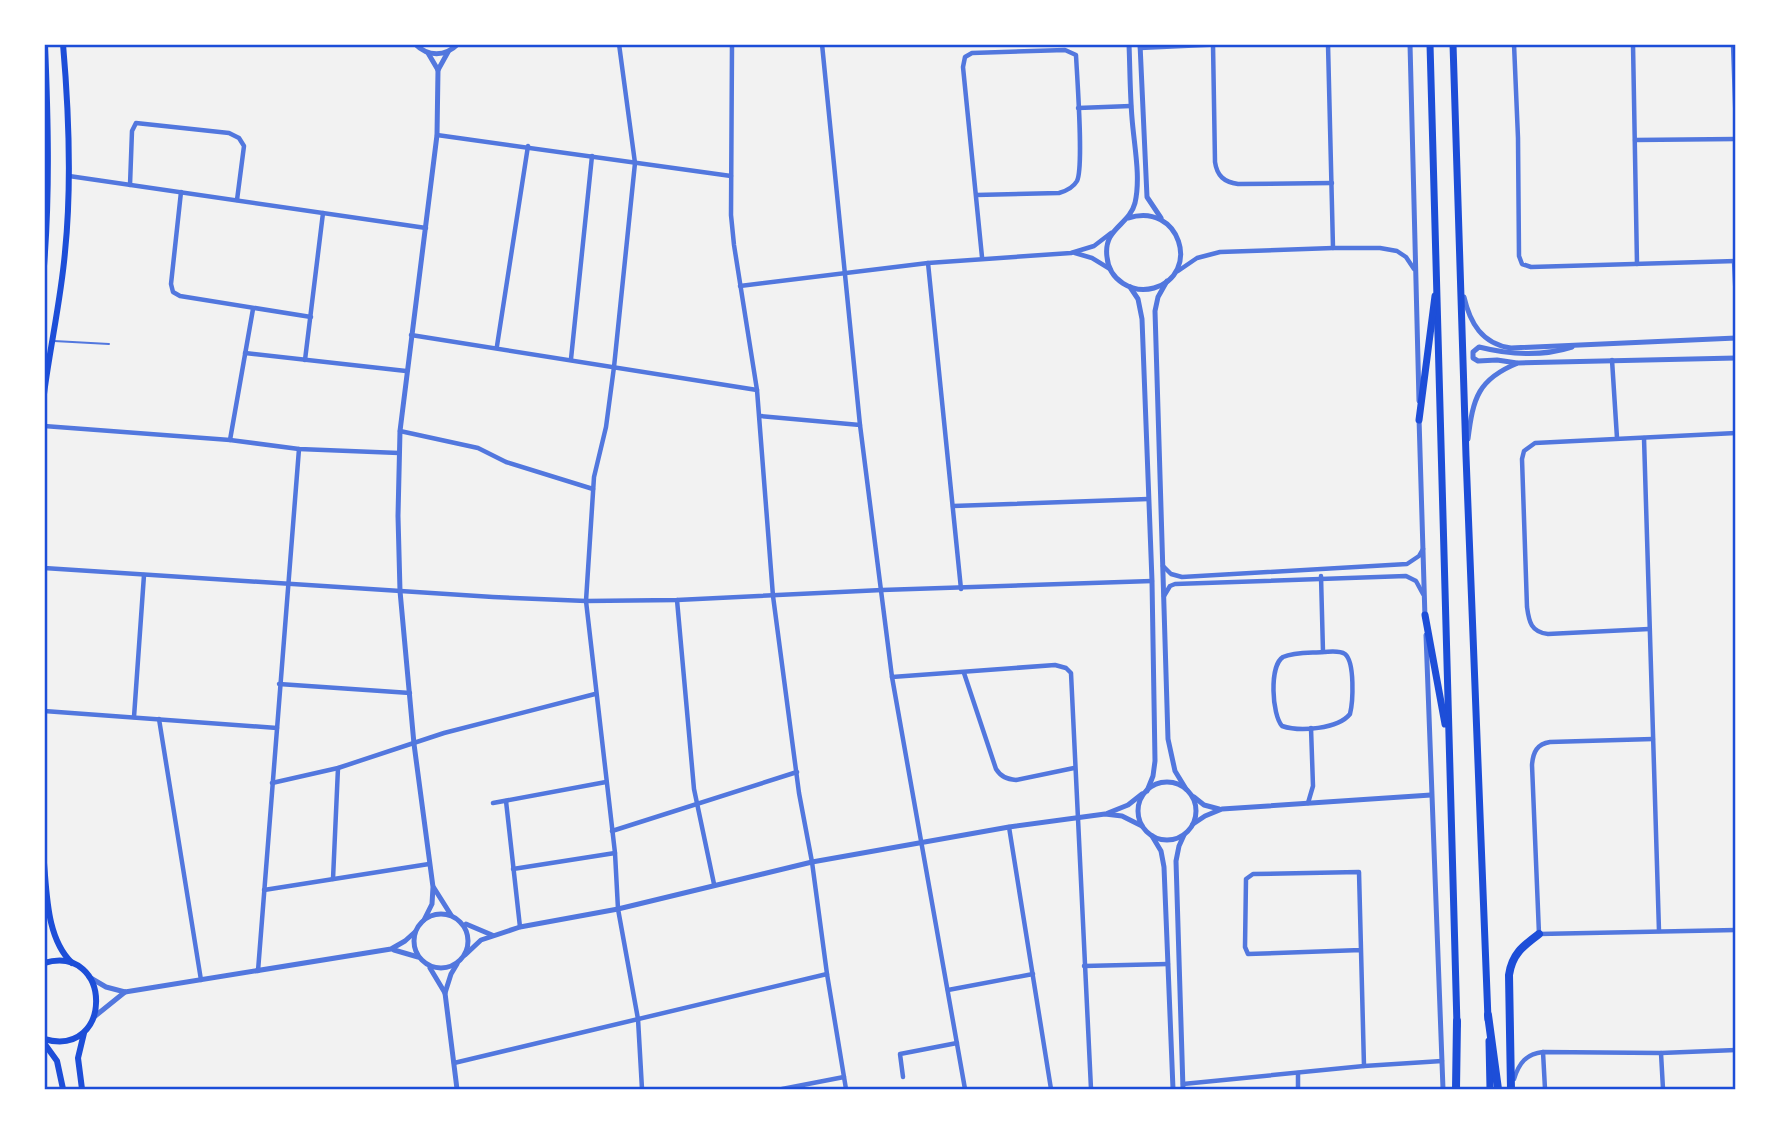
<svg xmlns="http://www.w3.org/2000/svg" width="1780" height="1133" font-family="Jost,sans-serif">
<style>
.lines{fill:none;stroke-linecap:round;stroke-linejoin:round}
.service{stroke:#5277de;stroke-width:2}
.minor{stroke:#5277de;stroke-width:4.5}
.tertiary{stroke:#5277de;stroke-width:5}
.secondary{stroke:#1d4ed8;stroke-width:6}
.trunk{stroke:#1d4ed8;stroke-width:7}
.motorway{stroke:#1d4ed8;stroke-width:8}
.neatline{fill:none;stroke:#1d4ed8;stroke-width:2.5}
</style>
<rect width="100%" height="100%" fill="#f2f2f2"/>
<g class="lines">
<polyline class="service" points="54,341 109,344"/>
<g class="minor">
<polyline points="619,44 635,163 614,367 606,427 594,477 586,601 615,853 618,909 638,1019 642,1089"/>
<polyline points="732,44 731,215 734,245 757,390 773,596 799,793 812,862 827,974 846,1089"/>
<polyline points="822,44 860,425 892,677 965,1089"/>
<path d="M1213 44 1215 162C1217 176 1224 182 1238 184L1332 183"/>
<polyline points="1328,44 1333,248"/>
<polyline points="1514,44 1518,138 1519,256 1522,264 1531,267 1736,261"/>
<polyline points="1633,44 1637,264"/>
<polyline points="1733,44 1736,130"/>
<polyline points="1140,48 1226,44"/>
<polyline points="1078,108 1131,106"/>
<polyline points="437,135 731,176"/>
<polyline points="1635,140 1736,139"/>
<polyline points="69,176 426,228"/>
<polyline points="130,185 132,131 136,123 229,133 239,138 244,146 237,200"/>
<polyline points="181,192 171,284 173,292 180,296 311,317"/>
<path d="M976 195 1059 193C1066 191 1073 188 1077 181 1084 167 1077 77 1076 55L1065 50 972 53 965 57 963 67 982 257"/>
<polyline points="1075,253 1092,258 1110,269"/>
<polyline points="1734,261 1736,302"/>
<polyline points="928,263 961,589"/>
<polyline points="1178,271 1197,258 1220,252 1333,248 1380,248 1397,251 1406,257 1414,269"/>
<polyline points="740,286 928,263 1071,253 1094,246 1111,233"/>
<polyline points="411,335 757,390"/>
<polyline points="497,346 528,146"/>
<polyline points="245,353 406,371"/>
<polyline points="571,359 592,156"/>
<polyline points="305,360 323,213"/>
<polyline points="1612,360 1617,438"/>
<polyline points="760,416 860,425"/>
<polyline points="44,426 230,440 299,449 399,453"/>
<polyline points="400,431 478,448 506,462 593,489"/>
<polyline points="1644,438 1659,931"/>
<polyline points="230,440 253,309"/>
<polyline points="953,506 1148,499"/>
<polyline points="1163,566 1171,574 1182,577 1407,564 1419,556 1423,549"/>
<polyline points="44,568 493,597 586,601 677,600 882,590 1152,581"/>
<polyline points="1321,576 1323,652"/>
<polyline points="1164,596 1170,586 1175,584 1406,576 1416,581 1423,594"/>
<polyline points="677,600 694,789 714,884"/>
<path d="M1649 629 1548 634C1531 632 1529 622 1527 607L1522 459 1524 451 1535 443 1736 433"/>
<path d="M1323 652C1329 652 1339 650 1345 654 1355 662 1353 702 1350 714 1338 729 1300 732 1282 726 1272 715 1269 666 1283 657 1294 652 1311 653 1323 652Z"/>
<path d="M964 673 996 769C1001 777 1007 779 1016 780L1074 768"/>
<polyline points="892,677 1055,665 1066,668 1071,673 1091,1089"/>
<polyline points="279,684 410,693"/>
<polyline points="44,711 277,728"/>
<polyline points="134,717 144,575"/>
<polyline points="159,719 201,980"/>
<path d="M1653 739 1550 742C1537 744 1533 752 1532 765L1539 934 1736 930"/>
<polyline points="272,783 338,768 444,733 595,694"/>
<polyline points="506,801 520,927"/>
<polyline points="493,803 606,782"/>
<polyline points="1308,803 1313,786 1311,728"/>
<polyline points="1009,827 1051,1089"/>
<polyline points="612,831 797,772"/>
<polyline points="513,869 615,853"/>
<polyline points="333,879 338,768"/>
<polyline points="264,890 429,864"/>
<polyline points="1361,950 1248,954 1245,947 1246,879 1253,874 1359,872 1364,1066"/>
<polyline points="1084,966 1168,964"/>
<polyline points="258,971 299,449"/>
<polyline points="948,990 1033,974"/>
<polyline points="1543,1052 1545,1089"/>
<polyline points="1661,1053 1663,1089"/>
<polyline points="454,1063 827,974"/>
<polyline points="1298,1073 1298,1089"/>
<polyline points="903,1077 900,1054 957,1043"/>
<path d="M1514 1079C1519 1063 1526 1054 1543 1052L1661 1053 1736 1050"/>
<polyline points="1183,1084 1364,1066 1442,1061"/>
<polyline points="782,1089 844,1077"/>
</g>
<g class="tertiary">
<path d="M415 44C428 57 445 57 458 44"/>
<polyline points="1140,44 1147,197 1161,218"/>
<polyline points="1410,44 1419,401"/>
<polyline points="438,70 448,52"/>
<path d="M1128 218C1180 201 1202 274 1154 288 1132 294 1109 280 1107 257 1103 228 1129 226 1135 203 1141 177 1134 145 1132 118 1130 94 1130 69 1129 44"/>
<polyline points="1167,281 1158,297 1155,311 1168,739 1175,771 1186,789"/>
<polyline points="1130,287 1138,299 1142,319 1152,581 1155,761 1153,776 1147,791"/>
<path d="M1464 297C1470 323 1482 344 1511 348L1736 338"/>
<path d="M1517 363 1497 360 1478 361 1473 358V352L1479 347C1511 355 1541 357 1572 347"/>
<polyline points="1419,418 1425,618"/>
<path d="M1468 439C1473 398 1478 379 1518 363L1736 358"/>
<polyline points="1426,635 1443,1089"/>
<circle cx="1167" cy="811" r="29"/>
<polyline points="1194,797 1204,805 1219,809"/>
<polyline points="1108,813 1128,805 1142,794"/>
<polyline points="1193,824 1205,816 1222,809 1431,795"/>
<polyline points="1152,836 1161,851 1164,867 1173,1089"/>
<polyline points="434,888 451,915"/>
<circle cx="441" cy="941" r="27"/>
<polyline points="424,920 432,904 433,887 414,744 400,591 398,516 400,431 437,135 438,70 428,53"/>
<polyline points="466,924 492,935"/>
<polyline points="394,950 418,957"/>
<polyline points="465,955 481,940 520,927 618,909 812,862 1009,827 1105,814 1122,816 1142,826"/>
<polyline points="430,968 445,993 457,1089"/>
<polyline points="89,977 106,987 125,992 391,949 405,941 415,932"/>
<polyline points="445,993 451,974 457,964"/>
<polyline points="94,1017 125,992"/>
<polyline points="1183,1089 1176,861 1179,846 1184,835"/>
</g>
<g class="secondary">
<path d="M44 266C50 191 48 118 45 44"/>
<path d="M44 394C50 347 61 299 65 252 72 183 69 113 63 44"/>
<path d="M44 863C47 896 47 939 72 963"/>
<path d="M44 963C113 943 114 1059 44 1039"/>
<polyline points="44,1043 57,1061 63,1089"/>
<polyline points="82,1089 78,1058 84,1033"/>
</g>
<g class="trunk">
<polyline points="1430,44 1457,1026"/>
<polyline points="1453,44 1466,456 1488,1019"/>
<polyline points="1419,420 1435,296"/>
<polyline points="1425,615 1445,724"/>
<polyline points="1489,1041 1490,1089"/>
</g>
<g class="motorway">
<polyline points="1488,1015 1498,1089"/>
<polyline points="1456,1089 1457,1021"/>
<path d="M1511 1089 1509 975C1512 954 1523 946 1539 934"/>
</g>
</g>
<rect width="1780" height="1133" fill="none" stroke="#ffffff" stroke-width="91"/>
<rect x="46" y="46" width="1688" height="1042" class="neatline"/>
</svg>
